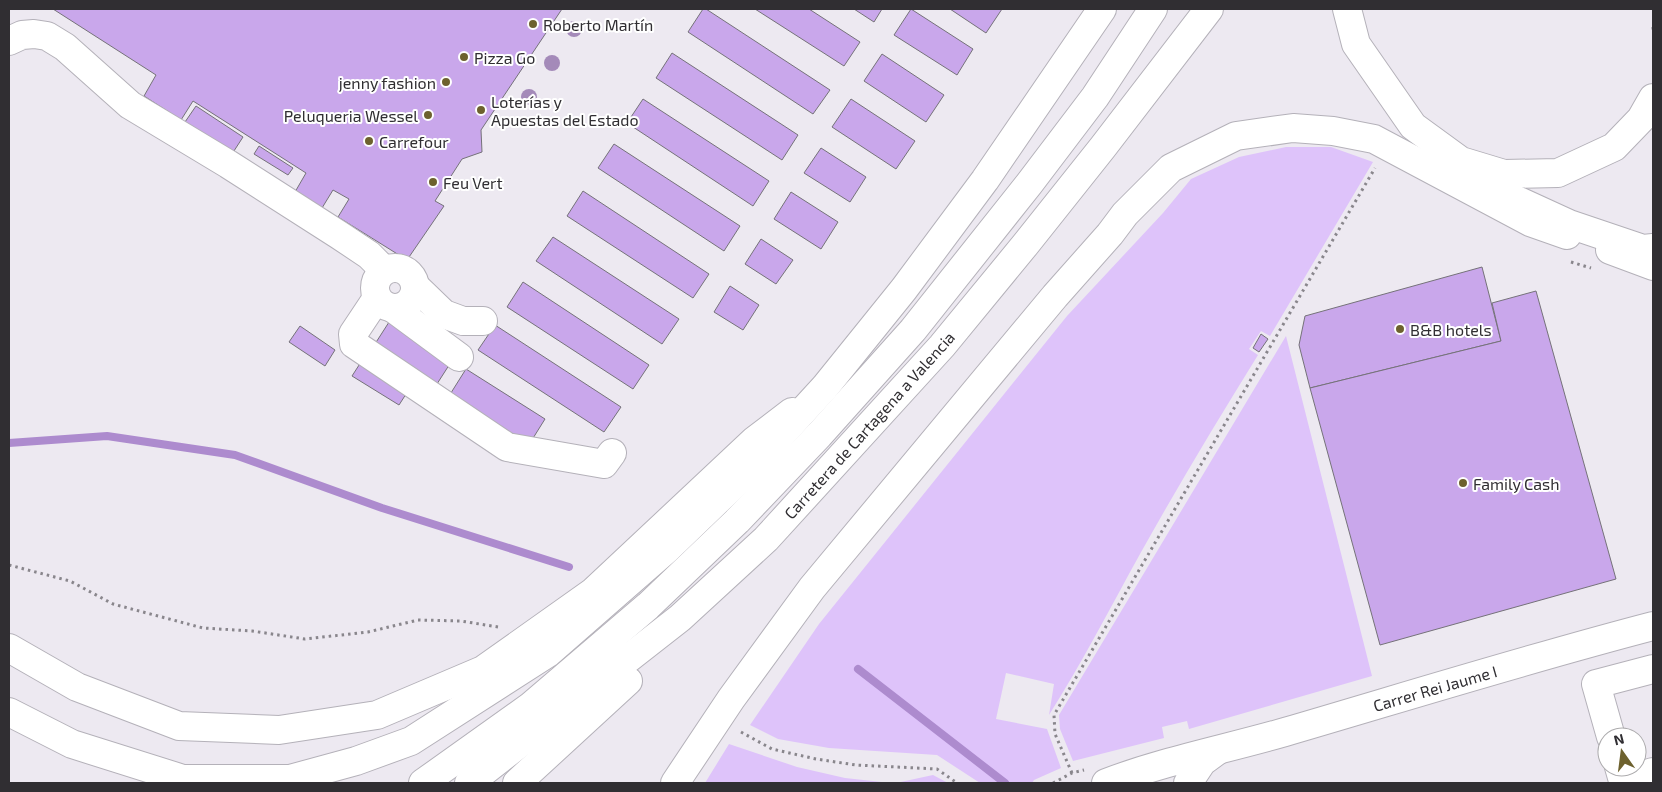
<svg xmlns="http://www.w3.org/2000/svg" width="1662" height="792" font-family="'Exo 2',sans-serif">
<style>
.green{fill:#dec3fa}
.lines{fill:none;stroke-linecap:round;stroke-linejoin:round}
.stream{stroke:#ad8bce;stroke-width:8}
.building{fill:#c9a7eb;stroke:#757279}
.minor-casing{stroke:#b4b1b9;stroke-width:30}
.major-casing{stroke:#b4b1b9;stroke-width:30}
.highway-casing{stroke:#b4b1b9;stroke-width:30}
.path{stroke:#89868c;stroke-width:3;stroke-dasharray:2.5 4;stroke-linecap:butt}
.minor{stroke:#fff;stroke-width:28}
.major{stroke:#fff;stroke-width:28}
.highway{stroke:#fff;stroke-width:28}
.tree{fill:#a48ab9}
.poi-dot{fill:#6d612e;stroke:#fff;stroke-width:2}
.labels{text-anchor:middle;dominant-baseline:central;stroke-width:4;stroke-linejoin:round;paint-order:stroke}
.poi-label{font-size:16px;fill:#302e32;stroke:#fff;text-anchor:start}
.street-label{font-size:16px;fill:#302e32;stroke:#fff}
</style>
<rect width="100%" height="100%" fill="#ede9f1"/>
<g class="green">
<path d="M1286 147H1331L1373 162 1270 336 1261 331 1249 349 1258 355C1217 421 1178 486 1140 554 1110 608 1082 663 1049 715L1054 684 1006 673 996 719 1047 729 1061 768 1034 780 1032 783H980L937 755 829 748 778 739 750 725 819 624 1067 316 1163 213 1191 179 1239 157Z"/>
<polygon points="1286,336 1372,676 1189,729 1187,721 1162,727 1164,738 1073,761 1060,729 1059,715"/>
<polygon points="729,744 797,767 845,778 891,783 705,783"/>
<polygon points="933,775 948,783 896,783"/>
</g>
<g class="lines">
<g class="stream">
<polyline points="9,443 107,436 235,455 382,508 569,567"/>
<polyline points="858,669 1005,783"/>
</g>
</g>
<g class="building">
<polygon points="53,9 562,9 481,130 482,152 462,159 435,201 444,206 407,260 338,217 349,199 333,190 322,208 295,192 306,173 193,101 181,120 144,96 156,75"/>
<polygon points="703,9 706,9 830,90 813,114 688,32"/>
<polygon points="755,9 809,9 860,42 844,66"/>
<polygon points="854,9 882,9 874,22"/>
<polygon points="911,9 973,49 957,75 894,35"/>
<polygon points="950,9 1002,9 986,33"/>
<polygon points="672,53 798,135 782,160 656,78"/>
<polygon points="882,54 944,95 926,122 864,81"/>
<polygon points="643,99 769,181 753,206 627,123"/>
<polygon points="851,99 915,141 896,169 832,127"/>
<polygon points="196,106 243,137 232,154 185,122"/>
<polygon points="614,144 740,226 724,251 598,168"/>
<polygon points="259,146 293,168 288,175 254,154"/>
<polygon points="821,148 866,177 850,202 804,173"/>
<polygon points="583,191 709,274 693,298 567,216"/>
<polygon points="791,192 838,222 821,249 774,219"/>
<polygon points="553,237 679,319 662,344 536,261"/>
<polygon points="761,239 793,260 776,284 745,264"/>
<polygon points="1482,267 1501,341 1310,388 1299,345 1305,316"/>
<polygon points="523,282 649,365 633,389 507,307"/>
<polygon points="730,286 759,305 743,330 714,312"/>
<polygon points="1536,291 1616,579 1380,645 1310,388 1501,341 1492,303"/>
<polygon points="391,319 453,359 435,387 373,347"/>
<polygon points="495,325 621,407 604,432 478,350"/>
<polygon points="300,326 335,350 325,366 289,342"/>
<polygon points="1261,334 1268,339 1259,352 1253,348"/>
<polygon points="361,362 408,391 399,405 352,376"/>
<polygon points="466,369 545,419 530,443 511,437 449,396"/>
</g>
<g class="lines">
<defs>
<g id="minor">
<polyline points="9,41 22,35 34,34 47,36 65,47 130,105 228,164 339,235 369,255 384,270"/>
<circle cx="395" cy="288" r="20"/>
<polyline points="415,286 444,314 463,321 483,321"/>
<polyline points="377,298 353,334 354,344 507,447 604,464 612,453"/>
<polyline points="394,309 459,357"/>
<polyline points="9,648 77,687 179,726 279,730 377,715 483,670 593,592 754,441 792,412"/>
<polyline points="1611,737 1596,684 1653,669"/>
<polyline points="1619,767 1623,781 1653,772"/>
<path d="M1106 783C1164 761 1226 749 1285 732 1408 696 1530 658 1653 626"/>
<polyline points="1188,783 1202,762 1217,751"/>
</g>
<g id="major">
<polyline points="1610,250 1653,266"/>
<polyline points="675,783 731,699 812,588 1055,296 1110,234 1125,214 1171,168 1236,136 1293,128 1333,131 1374,139 1530,222 1567,235"/>
</g>
<g id="highway">
<polyline points="1347,9 1356,44 1413,126 1461,161 1504,174 1558,173 1614,147 1641,119 1653,98"/>
<polyline points="1472,173 1497,191 1569,224 1643,249 1653,248"/>
<polyline points="9,712 72,744 183,779 290,779 356,761 411,741 548,653 667,549 748,471 825,387 904,289 985,180 1102,9"/>
<polyline points="423,783 531,706 648,606 737,521 819,435 913,330 1029,184 1095,97 1153,9"/>
<polyline points="469,783 680,618 766,539 942,346 1025,245 1103,147 1209,9"/>
<polyline points="517,783 628,681"/>
</g>
</defs>
<use href="#minor" class="minor-casing"/>
<use href="#major" class="major-casing"/>
<use href="#highway" class="highway-casing"/>
<g class="path">
<polyline points="1653,27 1653,32"/>
<polyline points="1571,262 1591,268"/>
<polyline points="9,565 70,581 113,604 203,628 252,631 305,639 368,632 418,620 461,621 498,627"/>
<polyline points="741,732 772,749 816,759 856,765 937,769 957,783"/>
<polyline points="1072,773 1055,734 1054,715 1375,168"/>
<polyline points="1053,783 1072,773 1084,770"/>
</g>
<use href="#minor" class="minor"/>
<use href="#major" class="major"/>
<use href="#highway" class="highway"/>
</g>
<g class="tree">
<circle cx="574" cy="29" r="8"/>
<circle cx="552" cy="63" r="8"/>
<circle cx="529" cy="97" r="8"/>
</g>
<g class="poi-dot">
<circle cx="533" cy="24" r="5"/>
<circle cx="464" cy="57" r="5"/>
<circle cx="446" cy="82" r="5"/>
<circle cx="481" cy="110" r="5"/>
<circle cx="428" cy="115" r="5"/>
<circle cx="369" cy="141" r="5"/>
<circle cx="433" cy="182" r="5"/>
<circle cx="1400" cy="329" r="5"/>
<circle cx="1463" cy="483" r="5"/>
</g>
<g class="labels">
<g class="poi-label">
<text x="543" y="24">Roberto Martín</text>
<text x="474" y="57">Pizza Go</text>
<text x="436" y="82" text-anchor="end">jenny fashion</text>
<text x="491" y="101">Loterías y<tspan x="491" dy="18">Apuestas del Estado</tspan></text>
<text x="418" y="115" text-anchor="end">Peluqueria Wessel</text>
<text x="379" y="141">Carrefour</text>
<text x="443" y="182">Feu Vert</text>
<text x="1410" y="329">B&amp;B hotels</text>
<text x="1473" y="483">Family Cash</text>
</g>
<g class="street-label">
<text transform="translate(869 425) rotate(-48)">Carretera de Cartagena a Valencia</text>
<text transform="translate(1435 688) rotate(-16)">Carrer Rei Jaume I</text>
</g>
</g>
<rect width="1662" height="792" fill="none" stroke="#302e32" stroke-width="20"/>
<g transform="translate(1622 752) rotate(346)"><circle r="24" fill="#ffffff" stroke="#acabad"/>
<path d="M0-4L9 19L0 12L-9 19Z" fill="#6d612e"/>
<text y="-8" font-size="14" font-weight="bold" text-anchor="middle" fill="#302e32">N</text>
</g>
</svg>
